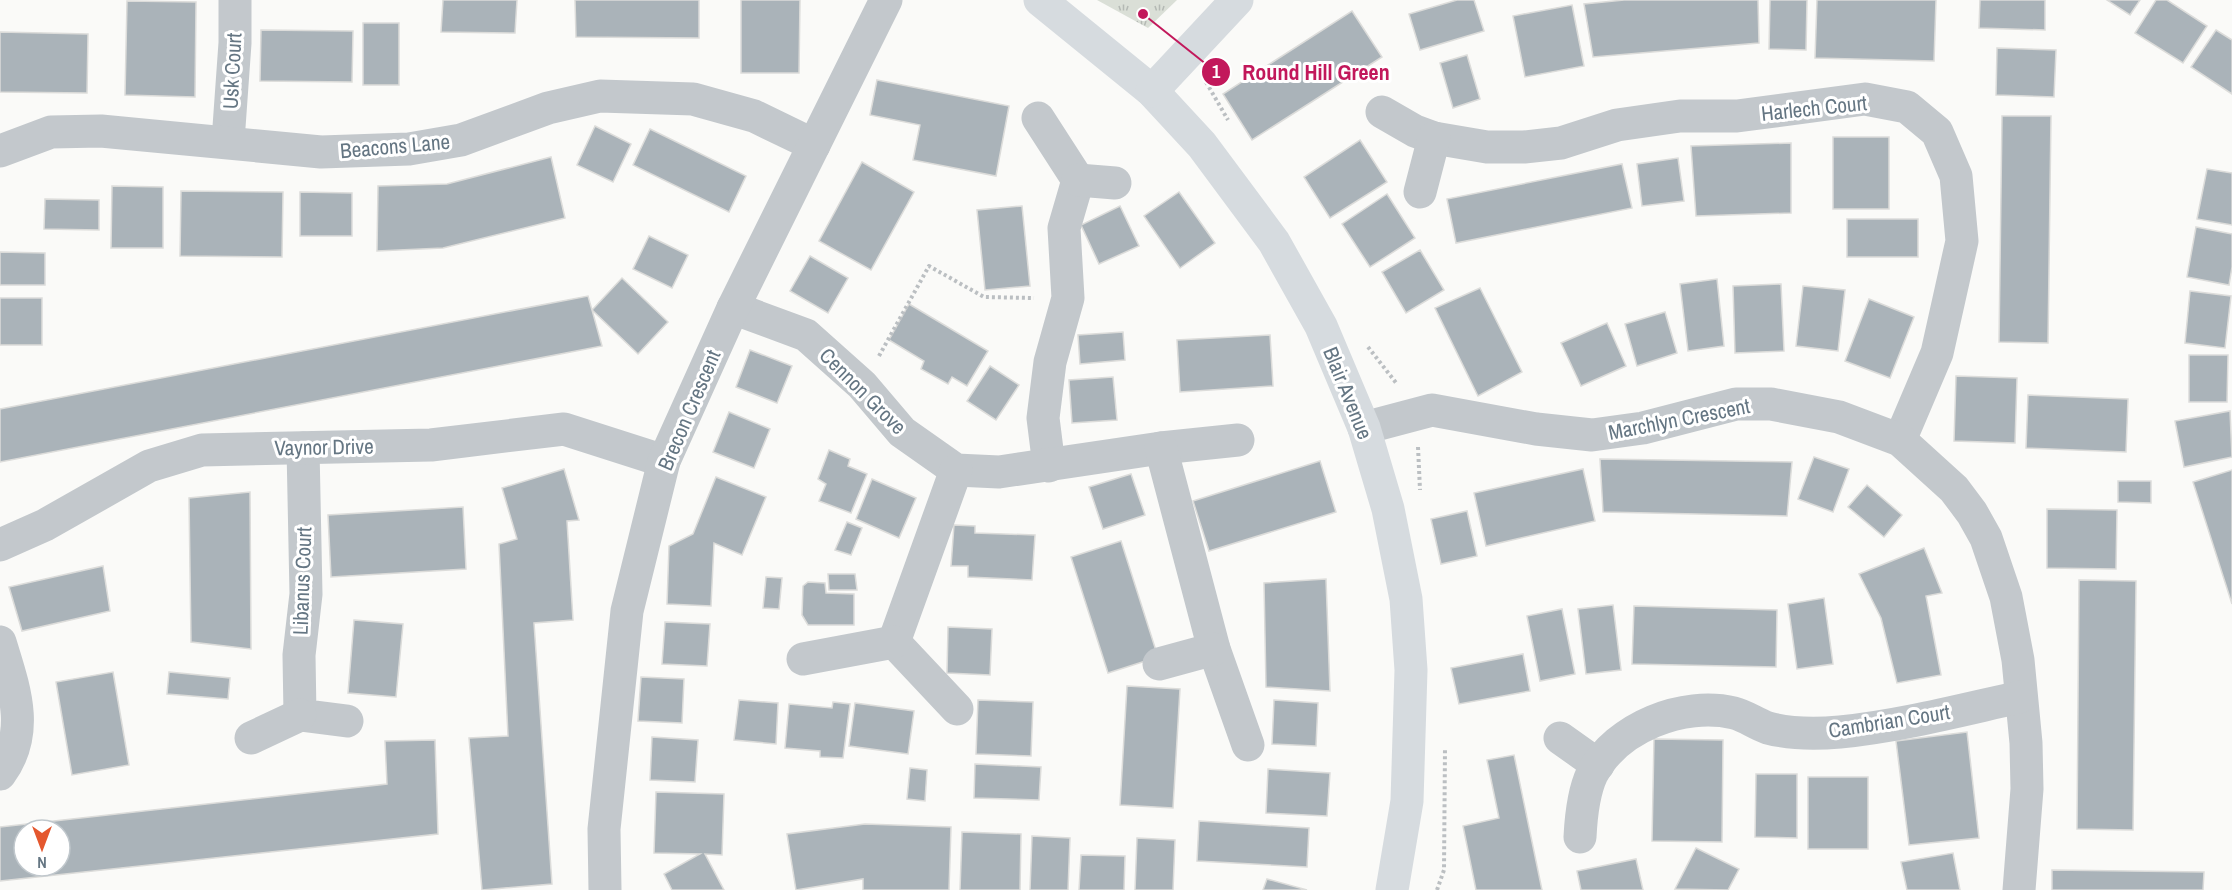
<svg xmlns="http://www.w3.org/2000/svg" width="2232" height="890" font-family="'Archivo Narrow',sans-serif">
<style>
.park{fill:url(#park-tufts)}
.building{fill:#aab3b9;stroke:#dcdcda;stroke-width:1.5;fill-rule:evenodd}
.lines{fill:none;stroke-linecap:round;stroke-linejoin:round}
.path{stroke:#bbbfc2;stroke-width:4;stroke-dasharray:3 3;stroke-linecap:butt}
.street{stroke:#c3c8cc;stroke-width:33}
.secondary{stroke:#d6dbdf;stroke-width:33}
.labels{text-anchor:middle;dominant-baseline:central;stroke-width:6;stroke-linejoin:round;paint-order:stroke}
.street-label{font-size:21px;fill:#657683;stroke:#fff}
.leader{fill:none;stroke:#c2185b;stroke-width:2}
.callout-dot{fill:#c2185b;stroke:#fff;stroke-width:2}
.mark-label{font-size:18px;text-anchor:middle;font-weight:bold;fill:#fff}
.callout-label{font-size:22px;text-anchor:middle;font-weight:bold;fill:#c2185b;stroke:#fff;stroke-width:6;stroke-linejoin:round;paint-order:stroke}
</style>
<defs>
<pattern id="park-tufts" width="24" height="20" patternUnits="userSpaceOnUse" patternTransform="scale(1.5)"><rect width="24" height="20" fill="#dadfd7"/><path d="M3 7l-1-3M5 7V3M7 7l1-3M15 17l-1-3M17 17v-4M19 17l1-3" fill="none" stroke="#b4b9b4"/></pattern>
</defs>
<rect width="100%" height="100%" fill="#fafaf8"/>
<polygon class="park" points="1097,0 1177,0 1148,28"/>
<g class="building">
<polygon points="443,0 517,0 515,33 441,32"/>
<polygon points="575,0 699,0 699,38 576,37"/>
<polygon points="741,0 800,0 799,73 741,73"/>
<polygon points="1457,0 1474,0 1484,31 1420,50 1409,14"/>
<polygon points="1624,0 1758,0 1759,43 1593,57 1584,4"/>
<polygon points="1770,0 1807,0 1806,50 1769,49"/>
<polygon points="1817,0 1936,0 1934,61 1815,58"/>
<polygon points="1980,0 2045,0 2045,30 1979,28"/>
<polygon points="2107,0 2140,0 2130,15"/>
<polygon points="2156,0 2167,0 2207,26 2183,63 2135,33"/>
<polygon points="127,1 196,2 195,97 125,95"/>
<polygon points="1572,5 1584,66 1525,77 1513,16"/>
<polygon points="1352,11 1382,57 1252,140 1223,94"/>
<rect x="363" y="23" width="36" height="62"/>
<polygon points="261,30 353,31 352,82 260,81"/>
<polygon points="2216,30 2232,40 2232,94 2191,67"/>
<polygon points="0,32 88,34 87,93 0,92"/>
<polygon points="1997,48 2056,50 2054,97 1996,95"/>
<polygon points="1467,55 1480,99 1453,108 1440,63"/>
<polygon points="877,80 1009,106 996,176 913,160 920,125 870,115"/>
<polygon points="2002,116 2051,116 2048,343 1999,342"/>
<polygon points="595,126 631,144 613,182 577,165"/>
<polygon points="650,129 746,176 729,212 633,165"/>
<rect x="1833" y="137" width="56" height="72"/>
<polygon points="1360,140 1387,182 1330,218 1304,177"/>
<polygon points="1791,143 1791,213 1696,216 1691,146"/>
<polygon points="551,157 565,218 443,248 377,251 378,186 447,184"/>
<polygon points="1678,158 1684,201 1642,206 1637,164"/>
<polygon points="862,162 914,192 871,270 819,241"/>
<polygon points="1622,164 1632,208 1456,243 1447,199"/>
<polygon points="2207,169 2232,173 2232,225 2197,219"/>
<polygon points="112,186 163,187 163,248 111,248"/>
<polygon points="181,191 283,192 282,257 180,256"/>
<polygon points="300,192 352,193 352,236 300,236"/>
<polygon points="1179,192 1215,243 1180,268 1144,216"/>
<polygon points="1387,194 1415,238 1370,267 1342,224"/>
<polygon points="45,199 99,200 99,230 44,229"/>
<polygon points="1022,206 1030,286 985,290 977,210"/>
<polygon points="1120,206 1139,246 1099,264 1081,225"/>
<rect x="1847" y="219" width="71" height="38"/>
<polygon points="2196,227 2232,234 2232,267 2229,285 2187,277"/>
<polygon points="649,236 688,255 672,288 633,269"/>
<polygon points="1420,250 1444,290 1406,313 1382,272"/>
<polygon points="0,252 45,253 45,285 0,285"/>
<polygon points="810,256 848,278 828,313 790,291"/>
<polygon points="622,278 668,322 638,354 592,310 602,346 0,462 0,409 588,296 592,310"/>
<polygon points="1717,279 1724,346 1688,351 1680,284"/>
<polygon points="1781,284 1784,351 1735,353 1733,286"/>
<polygon points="1803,286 1845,290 1838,351 1796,346"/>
<polygon points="1480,288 1522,372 1478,396 1435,308"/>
<polygon points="2190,291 2231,296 2225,348 2185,343"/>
<rect x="0" y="298" width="42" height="47"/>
<polygon points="1869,299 1914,317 1890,378 1845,361"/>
<polygon points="909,304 988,351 967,386 952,377 948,384 921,369 924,361 889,340"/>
<polygon points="1665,312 1677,353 1637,366 1625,324"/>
<polygon points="1607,323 1626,366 1581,386 1561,343"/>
<polygon points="1123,332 1125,360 1080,364 1078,335"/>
<polygon points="1270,335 1273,386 1180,392 1177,340"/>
<polygon points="750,350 792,366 777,403 736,387"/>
<polygon points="2189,355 2228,355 2227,402 2189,402"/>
<polygon points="990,366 1019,385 996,420 967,401"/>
<polygon points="1956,376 2017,378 2015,443 1954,441"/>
<polygon points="1113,377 1117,420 1072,423 1069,380"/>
<polygon points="2028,395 2128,399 2126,452 2026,448"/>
<polygon points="2230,411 2232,457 2184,467 2175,421"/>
<polygon points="729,412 770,429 754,468 713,452"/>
<polygon points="829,450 850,459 848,466 867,474 851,513 819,501 826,484 818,479"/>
<polygon points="1814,457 1849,469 1833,512 1798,499"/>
<polygon points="1600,459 1792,462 1787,516 1603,512"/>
<polygon points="1320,461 1336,512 1209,551 1193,501"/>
<polygon points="564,469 579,520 567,521 573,620 534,623 552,884 482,890 469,738 508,736 499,544 517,539 502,488"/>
<polygon points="1583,469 1595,521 1486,546 1474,493"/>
<polygon points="2232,470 2232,604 2193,482"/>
<polygon points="1131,474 1145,515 1103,529 1089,487"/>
<polygon points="716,477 766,497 742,555 714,543 711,606 667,604 669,546 693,534"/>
<polygon points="872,479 916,498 899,538 856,519"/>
<polygon points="2118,481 2151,481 2151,503 2118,502"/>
<polygon points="1867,485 1902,515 1884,537 1848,507"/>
<polygon points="250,492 251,649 191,642 189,498"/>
<polygon points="463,507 466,569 331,577 328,515"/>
<polygon points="2047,509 2117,510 2116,569 2047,568"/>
<polygon points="1467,511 1477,556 1441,564 1431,519"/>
<polygon points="847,522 862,528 851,555 835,550"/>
<polygon points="954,525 975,526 975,533 1035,535 1032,580 968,577 968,566 951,566"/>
<polygon points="1121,541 1158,657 1108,673 1071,557"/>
<polygon points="1924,548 1942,593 1926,596 1941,675 1897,683 1881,618 1859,574"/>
<polygon points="103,566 110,611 22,631 9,587"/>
<polygon points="828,574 855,574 857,590 829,590"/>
<polygon points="766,577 782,578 779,609 763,608"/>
<polygon points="1326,579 1330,691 1266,687 1264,583"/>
<polygon points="2079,580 2136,581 2133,830 2077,829"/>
<polygon points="808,582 825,583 826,593 854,594 854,625 808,625 802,615 803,586"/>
<polygon points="1824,598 1833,664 1797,669 1788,604"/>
<polygon points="1613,605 1621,670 1586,674 1578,609"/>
<polygon points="1634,606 1777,610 1776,667 1632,664"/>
<polygon points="1562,609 1575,674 1540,681 1527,616"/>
<polygon points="354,620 403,624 396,697 348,693"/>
<polygon points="665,622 710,624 707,666 662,664"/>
<polygon points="948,627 992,629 990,675 947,673"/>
<polygon points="1523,654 1530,691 1459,704 1451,668"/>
<polygon points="113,672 129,765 72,775 56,682"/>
<polygon points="169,672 230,678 228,699 167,694"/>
<polygon points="641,677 684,679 682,723 638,721"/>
<polygon points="1127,686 1180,689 1173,808 1120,805"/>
<polygon points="739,700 778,703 776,744 734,740"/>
<polygon points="978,700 1033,702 1031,756 976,754"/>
<polygon points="1274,700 1318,703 1316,746 1272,744"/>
<polygon points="833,702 850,704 843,758 820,757 820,751 785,748 789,704 832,708"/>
<polygon points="855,703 914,711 908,754 849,746"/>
<polygon points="1967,732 1979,838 1909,845 1896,741"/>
<polygon points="652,737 698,740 695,782 650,780"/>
<polygon points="1654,739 1723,740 1722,842 1652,841"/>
<path d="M435 740 438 834 0 881V827L387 784 385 741ZM24 830H60V866H24Z"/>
<polygon points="1514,755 1542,890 1476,890 1463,826 1499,818 1487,760"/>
<polygon points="975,764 1041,767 1039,800 974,798"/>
<polygon points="910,768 927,770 925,801 907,799"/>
<polygon points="1268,769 1330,773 1327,816 1266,813"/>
<polygon points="1756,774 1797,774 1797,838 1755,837"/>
<rect x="1808" y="777" width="60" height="72"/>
<polygon points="656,792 724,794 722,855 705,854 724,890 672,890 664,874 700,854 654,853"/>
<polygon points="1199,821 1309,828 1307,867 1197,861"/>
<polygon points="865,824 951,827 949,890 863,890 863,879 796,890 787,834"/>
<polygon points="962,832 1021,834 1020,890 960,890"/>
<polygon points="1032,836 1070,838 1068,890 1030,890"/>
<polygon points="1137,838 1175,840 1173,890 1135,890"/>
<polygon points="1696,848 1739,869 1728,890 1675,889"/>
<polygon points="1953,853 1960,890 1907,890 1901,862"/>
<polygon points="1081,855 1125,856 1124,890 1079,890"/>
<polygon points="1636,859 1643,890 1581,890 1577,871"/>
<polygon points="2052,870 2204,872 2203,890 2052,890"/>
<polygon points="1267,879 1307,890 1263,890"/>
</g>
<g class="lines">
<g class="path">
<polyline points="1206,82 1228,120"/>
<polyline points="1368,347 1397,384"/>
<polyline points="879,356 929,266 984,297 1034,298"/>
<polyline points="1418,447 1420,490"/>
<polyline points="1437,890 1444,870 1445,748"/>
</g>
<g class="street">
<polyline points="1382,112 1415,131 1434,138 1487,147 1524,147 1561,143 1617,125 1680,116 1737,116 1865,99 1907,107 1937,132 1956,176 1962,241 1937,353 1900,440"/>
<polyline points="1038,118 1078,180 1064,228 1068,298 1050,362 1043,418 1049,466"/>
<polyline points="228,141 235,43 235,0"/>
<polyline points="0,151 51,132 101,131 321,152 409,149 461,140 548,108 600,96 693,99 754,116 814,145"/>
<polyline points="1078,180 1115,183"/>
<polyline points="1420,192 1434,138"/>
<polyline points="733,308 806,335 862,385 902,432 956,470 999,472 1161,448 1238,440"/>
<polyline points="1364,428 1432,410 1536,429 1592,435 1643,428 1736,404 1771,404 1839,417 1900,440 1954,489 1972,513 1986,538 2006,597 2018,660 2026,743 2027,789 2019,890"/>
<polyline points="303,448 306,594 299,655 300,715 347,721"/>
<polyline points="1161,448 1214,649 1248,745"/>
<polyline points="956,470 894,642 957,709"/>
<polyline points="0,545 45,525 149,466 202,450 431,445 564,429 664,461"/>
<path d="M0 642C14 688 31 732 0 774"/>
<polyline points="803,659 894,642"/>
<polyline points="1159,664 1214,649"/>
<polyline points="251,738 300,715"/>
<polyline points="1560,738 1598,765"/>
<path d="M1580 837C1581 817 1583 793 1592 774 1617 727 1683 701 1734 713 1746 716 1756 724 1768 728 1790 734 1817 734 1840 732 1900 726 1961 710 2020 697"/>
<polyline points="605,890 604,829 627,611 664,461 733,308 886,0"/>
</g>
<g class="secondary">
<polyline points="1040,0 1152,91 1202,145 1274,242 1321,326 1364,428 1388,509 1406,599 1411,670 1407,801 1392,890"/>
<polyline points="1152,91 1237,0"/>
</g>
</g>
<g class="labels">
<g class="street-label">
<text transform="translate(232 71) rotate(-87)">Usk Court</text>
<text transform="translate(1814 108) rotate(-6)">Harlech Court</text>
<text transform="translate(395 146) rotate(-5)">Beacons Lane</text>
<text transform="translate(863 391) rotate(45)">Cennon Grove</text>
<text transform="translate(1348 393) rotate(68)">Blair Avenue</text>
<text transform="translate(689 410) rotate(-67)">Brecon Crescent</text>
<text transform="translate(1679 419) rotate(-11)">Marchlyn Crescent</text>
<text transform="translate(324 447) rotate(-1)">Vaynor Drive</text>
<text transform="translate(302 581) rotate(-88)">Libanus Court</text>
<text transform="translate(1889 721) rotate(-9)">Cambrian Court</text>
</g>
</g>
<path class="leader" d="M1143 14L1216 72"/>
<g class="callout-dot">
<circle cx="1143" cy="14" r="6"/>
<circle cx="1216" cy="72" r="15"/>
</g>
<g class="mark-label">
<text x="1216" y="78">1</text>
</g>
<g class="callout-label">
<text x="1316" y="80">Round Hill Green</text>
</g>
<g transform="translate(42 848) rotate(180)"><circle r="28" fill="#ffffff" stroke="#c1c8cd" stroke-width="1.5"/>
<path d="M0-4.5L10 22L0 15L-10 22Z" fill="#e4572e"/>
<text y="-9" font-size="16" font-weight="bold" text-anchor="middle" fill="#657683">N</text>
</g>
</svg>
